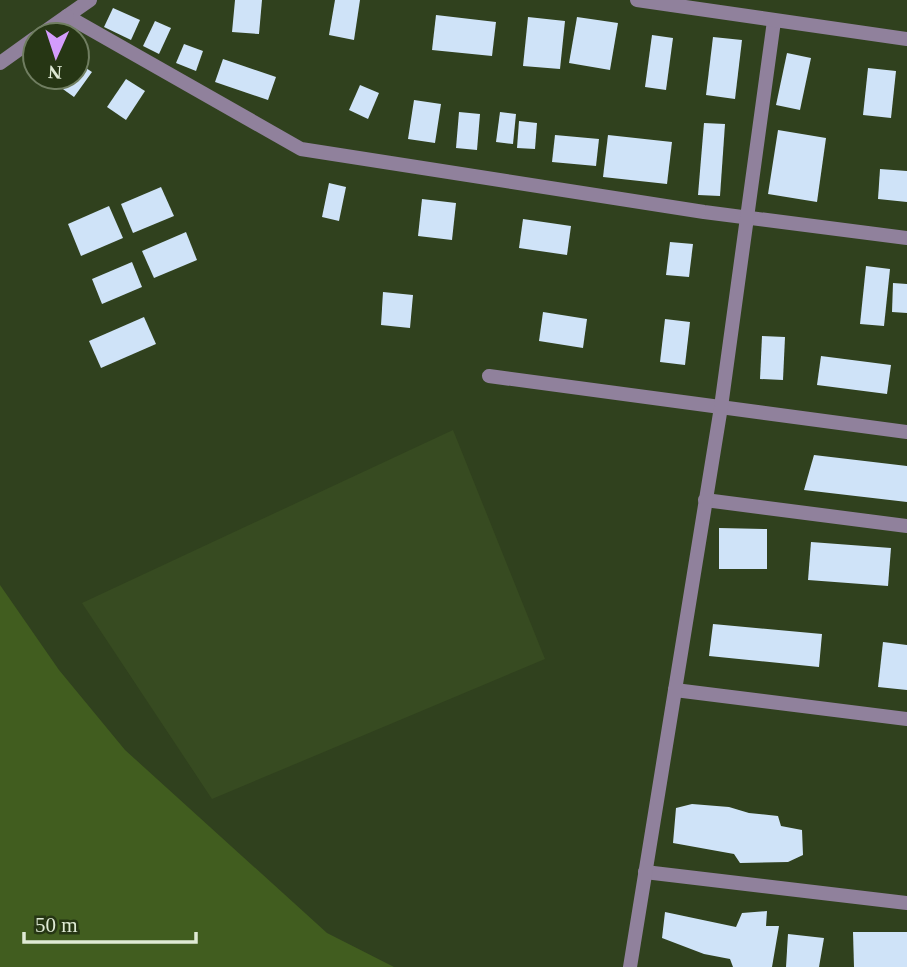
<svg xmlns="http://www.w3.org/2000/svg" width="907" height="967" font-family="'Times New Roman',serif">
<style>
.built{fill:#374b21}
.water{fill:#415d1f}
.building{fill:#cfe3f8}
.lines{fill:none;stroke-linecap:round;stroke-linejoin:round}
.minor{stroke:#90819c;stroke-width:14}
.tertiary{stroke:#90819c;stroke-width:14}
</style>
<rect width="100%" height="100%" fill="#30411e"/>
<polygon class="built" points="453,430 545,659 212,799 82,603"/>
<polygon class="water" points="0,585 59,670 125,750 327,933 394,967 0,967"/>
<g class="building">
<polygon points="235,0 262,0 259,34 232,32"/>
<polygon points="335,0 360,0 354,40 329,35"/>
<polygon points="113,8 140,20 131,40 104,27"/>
<polygon points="436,15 496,22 492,56 432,50"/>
<polygon points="528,17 565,21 560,69 523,66"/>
<polygon points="577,17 618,23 610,70 569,63"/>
<polygon points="155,21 171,28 159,54 143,46"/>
<polygon points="652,35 673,38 666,90 645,87"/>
<polygon points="713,37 742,40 735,99 706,95"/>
<polygon points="184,44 203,51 196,71 176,63"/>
<polygon points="787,53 811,58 800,110 776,105"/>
<polygon points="223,59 276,77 268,100 215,82"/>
<polygon points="77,62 92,72 74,97 60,87 68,77 77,77"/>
<polygon points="868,68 896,71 891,118 863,115"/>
<polygon points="126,79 145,91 126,120 107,107"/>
<polygon points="360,85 379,93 368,119 349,110"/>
<polygon points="414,100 441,104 435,143 408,139"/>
<polygon points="459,112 480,114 477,150 456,148"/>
<polygon points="500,112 516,114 513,144 496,142"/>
<polygon points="519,121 537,123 535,149 517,148"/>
<polygon points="704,123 725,124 720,196 698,195"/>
<polygon points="778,130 826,138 817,202 768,194"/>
<polygon points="555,135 599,139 596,166 552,162"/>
<polygon points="608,135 672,142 667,184 603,177"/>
<polygon points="880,169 907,171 907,202 878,199"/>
<polygon points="329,183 346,187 339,221 322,217"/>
<polygon points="161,187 174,216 133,233 121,204"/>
<polygon points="422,199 456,203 452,240 418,236"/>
<polygon points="109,206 123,238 81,256 68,224"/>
<polygon points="523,219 571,226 567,255 519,248"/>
<polygon points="186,232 197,260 154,278 142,251"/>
<polygon points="670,242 693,244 689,277 666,275"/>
<polygon points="132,262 142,287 102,304 92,279"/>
<polygon points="866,266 890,269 884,326 860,324"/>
<polygon points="893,283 907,284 907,313 892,312"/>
<polygon points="383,292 413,295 410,328 381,325"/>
<polygon points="543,312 587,319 583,348 539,341"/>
<polygon points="144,317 156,344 101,368 89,341"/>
<polygon points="665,319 690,322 685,365 660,362"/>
<polygon points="762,336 785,337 783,380 760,379"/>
<polygon points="821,356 891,365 887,394 817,385"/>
<polygon points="814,455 907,466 907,502 804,490"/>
<polygon points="719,528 767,529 767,569 719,569"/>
<polygon points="811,542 891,548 888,586 808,580"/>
<polygon points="713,624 822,634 819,667 709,656"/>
<polygon points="883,642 907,645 907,690 878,687"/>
<polygon points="692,804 729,807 749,813 778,816 781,826 802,830 803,855 788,862 740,863 734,854 673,843 676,808"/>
<polygon points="767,911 766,926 779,926 772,967 733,967 730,959 704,954 662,938 665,912 736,927 742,913"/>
<polygon points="853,932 907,932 907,967 854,967"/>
<polygon points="788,934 824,938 819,967 786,967"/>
</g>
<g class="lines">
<g class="minor">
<polyline points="90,0 67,16 301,149 704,212 907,238"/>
<polyline points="40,35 67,16"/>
<polyline points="0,63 35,38"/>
<polyline points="489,376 907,432"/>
<polyline points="705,500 907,526"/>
<polyline points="675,690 907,719"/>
<polyline points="645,872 907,903"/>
<polyline points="630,967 721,407 774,21"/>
</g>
<polyline class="tertiary" points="637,0 907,39"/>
</g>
<g transform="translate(56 56) rotate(183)"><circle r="33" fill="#263614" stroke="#707e61" stroke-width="2"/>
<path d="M0-5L12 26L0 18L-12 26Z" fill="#d49cfc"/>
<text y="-10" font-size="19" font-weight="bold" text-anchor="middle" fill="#dfead5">N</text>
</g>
<path d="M24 932v10h172v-10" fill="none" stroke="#dfead5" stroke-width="3.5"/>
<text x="35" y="932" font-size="21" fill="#dfead5" stroke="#263614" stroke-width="5" paint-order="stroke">50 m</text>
</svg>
